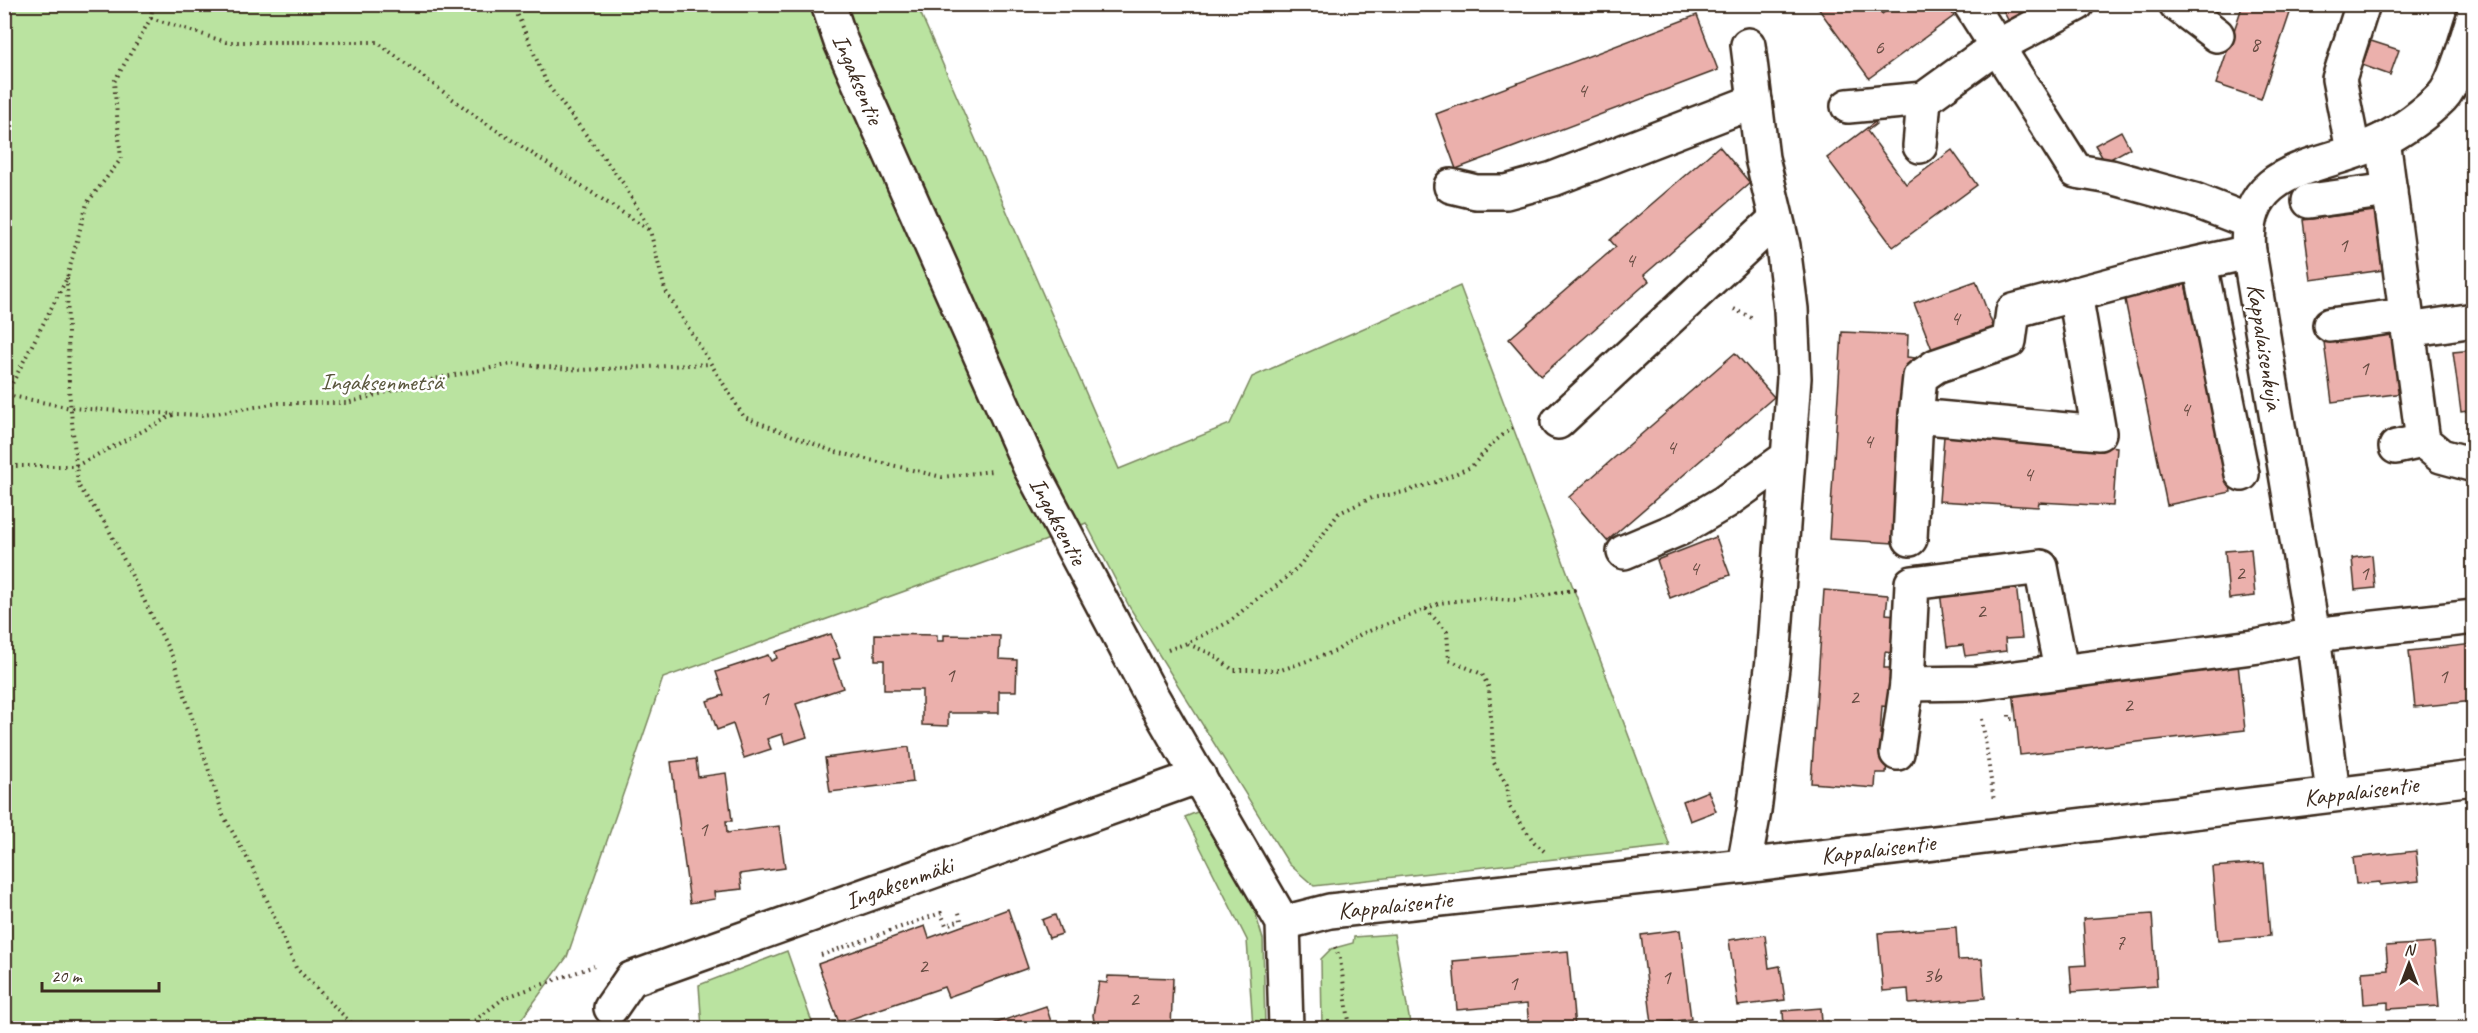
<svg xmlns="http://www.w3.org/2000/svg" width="2478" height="1033" font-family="Caveat,sans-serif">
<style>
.green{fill:#bae3a0;stroke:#7a865f;stroke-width:1.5}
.building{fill:#ebb0ac;stroke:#3b2a1e;stroke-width:1.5}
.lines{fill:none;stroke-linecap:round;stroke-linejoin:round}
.minor-casing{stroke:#3b2a1e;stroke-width:38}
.path{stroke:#3b2a1e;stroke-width:4;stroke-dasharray:1.5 4.5;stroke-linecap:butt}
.minor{stroke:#fff;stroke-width:33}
.labels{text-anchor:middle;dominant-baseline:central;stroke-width:5;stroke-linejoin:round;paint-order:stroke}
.number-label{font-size:21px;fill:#674c42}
.street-label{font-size:24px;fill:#3b2a1e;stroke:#fff}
.park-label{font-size:24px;fill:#5b583e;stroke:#fff}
</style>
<rect width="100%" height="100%" fill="#fff"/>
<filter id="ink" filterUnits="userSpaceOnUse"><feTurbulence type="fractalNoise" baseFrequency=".0167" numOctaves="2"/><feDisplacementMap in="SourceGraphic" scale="12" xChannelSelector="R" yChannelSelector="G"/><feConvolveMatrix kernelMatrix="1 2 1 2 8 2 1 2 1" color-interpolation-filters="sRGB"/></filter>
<g filter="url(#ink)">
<g class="green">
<polygon points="5,5 917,5 1119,469 1230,424 1252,377 1460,286 1670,846 1314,886 1289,864 1130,608 1086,523 1044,541 663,678 567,957 515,1028 5,1028"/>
<polygon points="1202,810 1252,902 1263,939 1265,1028 1253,1028 1247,940 1185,817"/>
<polygon points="1394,934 1411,1028 1322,1028 1321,959 1331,949 1353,943 1354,937"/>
<polygon points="787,951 814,1028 702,1028 699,985"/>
</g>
<g class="building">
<polygon points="1815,4 1875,4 1882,14 1896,4 1946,4 1954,16 1869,78"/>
<polygon points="2000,4 2045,4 2010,24"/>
<polygon points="2243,4 2293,4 2261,99 2216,84"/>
<polygon points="1697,15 1718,70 1456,169 1436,114"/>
<polygon points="2371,41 2399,50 2390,75 2362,65"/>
<polygon points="1875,122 1876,124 1867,131 1906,184 1952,150 1977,185 1893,247 1827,158"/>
<polygon points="2121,131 2130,148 2105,162 2095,145"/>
<polygon points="1719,146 1750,183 1644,275 1649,281 1541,376 1509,339 1613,249 1616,247 1610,240"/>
<polygon points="2375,211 2383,270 2311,280 2303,220"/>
<polygon points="2184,277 2188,298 2200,296 2231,492 2167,505 2123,290"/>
<polygon points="1976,281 1996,334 1935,357 1914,303"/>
<polygon points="1842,332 1908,335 1907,357 1915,358 1911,425 1894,543 1829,539"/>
<polygon points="2396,334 2403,393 2332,402 2324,342"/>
<polygon points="2474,350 2474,410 2461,412 2453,352"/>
<polygon points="1735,353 1774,397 1607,541 1569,497"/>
<polygon points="1961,428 2117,447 2113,506 2039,502 2038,507 1939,501 1944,436 1961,437"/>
<polygon points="1716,537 1730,575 1670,598 1657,560"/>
<polygon points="2251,549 2255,596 2229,599 2225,551"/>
<polygon points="2372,555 2375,588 2355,590 2352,558"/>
<polygon points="2015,575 2022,638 2005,639 2006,651 1965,656 1963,645 1947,647 1939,584"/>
<polygon points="1824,590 1888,595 1886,614 1896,615 1893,653 1885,652 1884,668 1893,668 1890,707 1882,706 1880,734 1889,735 1886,773 1876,773 1875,788 1811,783"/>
<polygon points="831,634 840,658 833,660 843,688 796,704 807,737 785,744 782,734 767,739 771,749 744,758 733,724 717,730 707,701 724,695 716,672 768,655 771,661 777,658 775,652"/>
<polygon points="875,634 937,635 937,641 944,641 944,635 1000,636 999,659 1017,660 1016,691 999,691 999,713 948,713 948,726 922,725 922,690 884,690 884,660 875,660"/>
<polygon points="2474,644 2474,701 2415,707 2409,651"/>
<polygon points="2238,664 2245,730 2020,755 2013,690"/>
<polygon points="909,747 913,782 830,792 825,758"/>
<polygon points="696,759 698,777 726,773 732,821 726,821 727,833 779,826 785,868 740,874 742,889 714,892 715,899 690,903 671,762"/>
<polygon points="1708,791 1716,811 1690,821 1683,801"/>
<polygon points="2416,851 2419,881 2380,885 2380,882 2356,884 2353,858"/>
<polygon points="2264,863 2270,936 2218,941 2212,867"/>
<polygon points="1008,909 1028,968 948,997 944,987 839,1023 818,964 925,926 929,938"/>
<polygon points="2152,914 2157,986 2072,992 2070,966 2086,965 2083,919"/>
<polygon points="1055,915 1062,934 1049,938 1042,920"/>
<polygon points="1956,927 1958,960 1982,959 1985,998 1909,1004 1908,989 1883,991 1878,933"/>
<polygon points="1680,930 1691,1019 1652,1024 1641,935"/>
<polygon points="1765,935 1769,968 1780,966 1785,1000 1738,1006 1729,940"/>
<polygon points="2434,943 2439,1006 2388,1009 2388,1002 2364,1004 2362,972 2388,970 2386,946"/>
<polygon points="1568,951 1575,1028 1529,1028 1527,1004 1457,1010 1453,961"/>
<polygon points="1108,976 1173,978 1171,1028 1095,1028 1093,1015 1099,982 1107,983"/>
<polygon points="1046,1006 1053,1028 981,1028"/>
<polygon points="1821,1008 1822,1022 1828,1021 1829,1028 1784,1028 1783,1011"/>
</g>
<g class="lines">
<defs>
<g id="minor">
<polyline points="828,4 841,42 1030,467 1151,695 1283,923 1286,1028"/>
<polyline points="1970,4 2076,171 2111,177 2194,200 2248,221"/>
<polyline points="2176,4 2217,35"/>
<polyline points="1848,106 1924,99 1996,47 2077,4"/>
<polyline points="2383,140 2423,441 2441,456 2474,465"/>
<polyline points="1920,146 1924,99"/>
<polyline points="2353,150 2339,79 2363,4"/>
<polyline points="1451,186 1476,192 1506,192 1553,179 1755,101"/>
<polyline points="2309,201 2390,190"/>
<polyline points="2200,264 2242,474"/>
<polyline points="2330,325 2406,315"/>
<polyline points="2408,330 2474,320"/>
<polyline points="1916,416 2099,433 2075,294"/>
<polyline points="1558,422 1776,219"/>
<polyline points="2396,447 2423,441"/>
<polyline points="1910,539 1916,416 1920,377 1936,366 2009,341 2013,311 2159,272 2249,252"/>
<polyline points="1624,552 1681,528 1725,502 1788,457"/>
<polyline points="1907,684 1977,683 2260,646 2313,635 2474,617"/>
<polyline points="1897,753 1907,684 1912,583 2041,567 2061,670"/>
<path d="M2333 794 2313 635 2249 252C2240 162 2324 170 2383 140 2403 130 2426 113 2442 97 2456 83 2467 36 2474 17"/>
<polyline points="1744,866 1754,811 1773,660 1794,378 1791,309 1783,246 1762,158 1748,45"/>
<polyline points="1283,923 1330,911 1744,866 2474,778"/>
<polyline points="611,1008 631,979 1199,776"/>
</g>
</defs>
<use href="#minor" class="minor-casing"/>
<g class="path">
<polyline points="513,4 547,84 623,183 650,230 665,290 744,417 832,451 942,477 992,471"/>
<polyline points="151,18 226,42 377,42 478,118 649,230"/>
<polyline points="67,278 69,390 78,485 107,526 173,658 223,815 255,872 296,968 356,1028"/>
<polyline points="1734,309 1754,319"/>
<polyline points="7,395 71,408 174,414"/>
<polyline points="4,399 67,278 87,203 121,159 114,82 151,18 153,4"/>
<polyline points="4,466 76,466 175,414 204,415 279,403 347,403 434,379 512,364 582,370 711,364"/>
<polyline points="1426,609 1447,632 1449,660 1482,674 1489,688 1494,763 1507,785 1510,807 1534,842 1544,851"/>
<polyline points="1188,644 1212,654 1233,670 1281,670 1336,651 1361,634 1417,613 1439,603 1480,598 1514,600 1574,590 1548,594"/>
<polyline points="1168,650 1187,643 1229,622 1253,602 1278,585 1300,565 1339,513 1372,498 1404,492 1436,482 1471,467 1494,442 1513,427"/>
<polyline points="2009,715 2009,719 2015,719"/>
<polyline points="1982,719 1994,801"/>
<polyline points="1335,947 1340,959 1350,1028"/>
<polyline points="821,955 941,913 946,925 961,920 958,909"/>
<polyline points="212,1028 226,1025 235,1028"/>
<polyline points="465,1028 504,998 594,966"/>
</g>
<use href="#minor" class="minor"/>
</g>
</g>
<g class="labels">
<g class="number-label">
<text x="2255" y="44">8</text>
<text x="1879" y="47">6</text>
<text x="1582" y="90">4</text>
<text x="2343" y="245">1</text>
<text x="1630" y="260">4</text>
<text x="1955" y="318">4</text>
<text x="2364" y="368">1</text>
<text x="2185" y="409">4</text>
<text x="1868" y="441">4</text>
<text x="1671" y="447">4</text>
<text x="2028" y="474">4</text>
<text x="1694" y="568">4</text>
<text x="2240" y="573">2</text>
<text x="2364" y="573">1</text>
<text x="1981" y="611">2</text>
<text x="950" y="675">1</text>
<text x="2443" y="676">1</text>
<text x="1854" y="697">2</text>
<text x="764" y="698">1</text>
<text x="2128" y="705">2</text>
<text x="703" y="829">1</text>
<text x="2120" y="942">7</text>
<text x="923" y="966">2</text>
<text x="1932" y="975">3b</text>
<text x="1666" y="977">1</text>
<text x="1513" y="983">1</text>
<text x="1134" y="999">2</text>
</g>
<g class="street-label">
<text transform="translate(858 79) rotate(67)">Ingaksentie</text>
<text transform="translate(2265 347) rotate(81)">Kappalaisenkuja</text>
<text transform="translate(1058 521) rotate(62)">Ingaksentie</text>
<text transform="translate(2361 791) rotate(-7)">Kappalaisentie</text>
<text transform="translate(1878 849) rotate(-7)">Kappalaisentie</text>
<text transform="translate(899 883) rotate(-20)">Ingaksenmäki</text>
<text transform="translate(1395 905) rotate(-6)">Kappalaisentie</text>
</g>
<g class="park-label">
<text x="382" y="382">Ingaksenmetsä</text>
</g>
</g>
<rect width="2478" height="1033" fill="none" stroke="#fff" stroke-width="24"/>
<rect x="12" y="12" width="2454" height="1009" fill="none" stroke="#3b2a1e" stroke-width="2" filter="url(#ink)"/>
<g transform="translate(2409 964)" stroke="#ffffff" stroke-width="4.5" paint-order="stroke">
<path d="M0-4.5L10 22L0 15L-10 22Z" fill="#3b2a1e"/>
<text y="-9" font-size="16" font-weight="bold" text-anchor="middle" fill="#3b2a1e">N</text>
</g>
<path d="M42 982v9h117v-9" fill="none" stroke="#3b2a1e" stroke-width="3"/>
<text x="51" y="982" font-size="18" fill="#3b2a1e" stroke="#ffffff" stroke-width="4.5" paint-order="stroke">20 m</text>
</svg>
